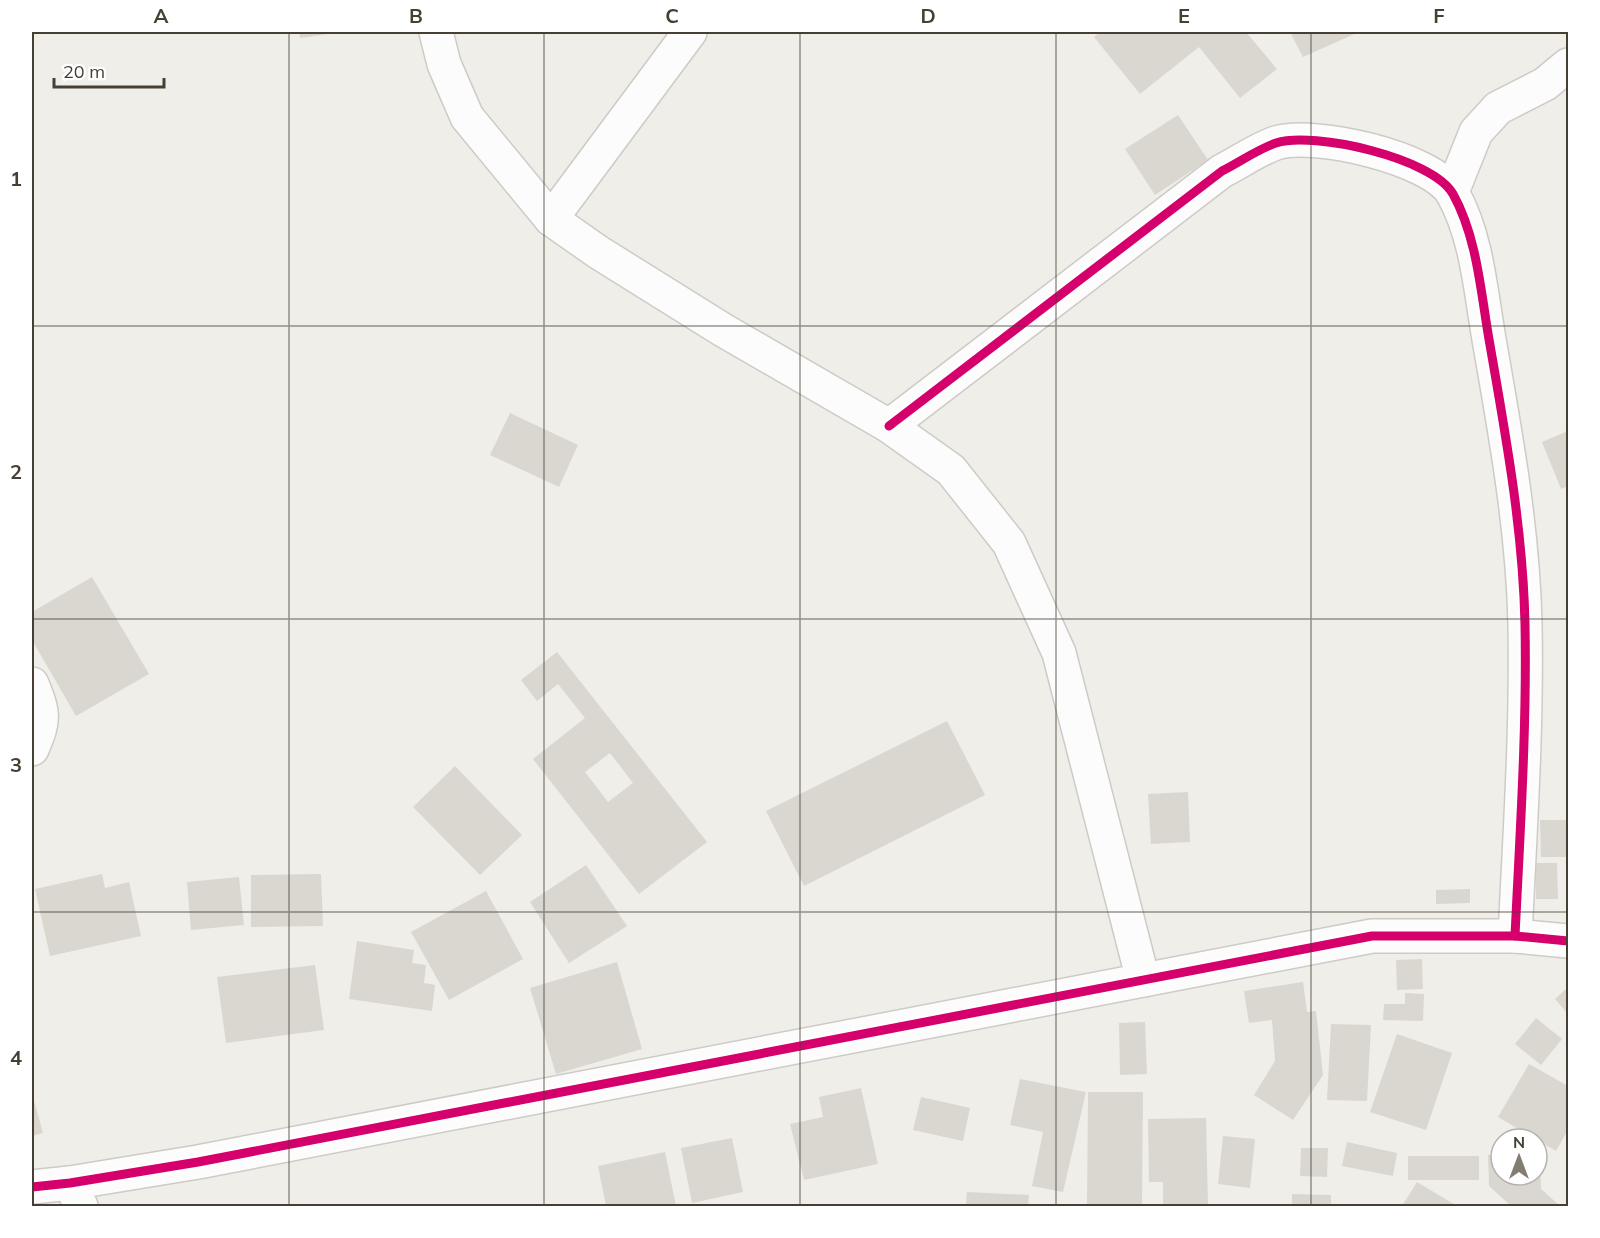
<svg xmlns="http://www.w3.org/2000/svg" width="1600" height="1238" font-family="Mulish,sans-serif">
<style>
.building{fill:#dad7d0;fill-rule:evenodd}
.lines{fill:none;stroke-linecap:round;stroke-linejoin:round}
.minor-casing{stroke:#cecbc6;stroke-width:36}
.tertiary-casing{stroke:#cecbc6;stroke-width:36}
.minor{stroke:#fdfcfc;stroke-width:33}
.tertiary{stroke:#fdfcfc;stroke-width:33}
.cycleway-casing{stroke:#fff;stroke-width:13}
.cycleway{stroke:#d6006c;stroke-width:9}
.grid{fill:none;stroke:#463f34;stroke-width:1.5;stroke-opacity:0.55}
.neatline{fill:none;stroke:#463f34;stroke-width:2}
.grid-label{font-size:20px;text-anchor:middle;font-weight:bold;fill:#463f34}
</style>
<rect width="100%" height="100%" fill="#f0eee8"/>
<g class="building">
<polygon points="299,32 335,32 335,33 300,38"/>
<polygon points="1100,32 1246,32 1277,69 1240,98 1199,47 1140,94 1094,37"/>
<polygon points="1290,32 1359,32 1303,57"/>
<polygon points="1178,115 1208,160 1155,195 1125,149"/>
<polygon points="510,413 578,445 559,487 490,455"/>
<polygon points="1568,431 1568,486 1561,489 1542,442"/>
<rect x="32" y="434" width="2" height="39"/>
<polygon points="92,577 149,674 76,716 32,640 32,612"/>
<path d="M557 652 707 842 639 894 533 759 585 718 558 684 537 701 521 680ZM610 753 633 783 608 802 585 772Z"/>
<polygon points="947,721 985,795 804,886 766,811"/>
<polygon points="455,766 522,835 480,875 413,807"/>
<polygon points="1188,792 1190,842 1151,844 1148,794"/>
<polygon points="1540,820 1568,820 1568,857 1541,857"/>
<polygon points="1536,863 1557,863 1558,899 1536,899"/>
<polygon points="586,865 627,926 569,963 530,902"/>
<polygon points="102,874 105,888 129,882 141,936 50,956 35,889"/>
<polygon points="321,874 323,926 251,927 251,875"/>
<polygon points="239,877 244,925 191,930 187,882"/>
<polygon points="1470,889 1470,903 1436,904 1436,890"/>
<polygon points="486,891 523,959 449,1000 411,932"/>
<polygon points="357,941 414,950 412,963 426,965 424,983 435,985 432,1011 349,999"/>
<polygon points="1422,959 1423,989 1397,990 1396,960"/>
<polygon points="617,962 642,1049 556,1074 530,988"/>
<polygon points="315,965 324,1030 226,1043 217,977"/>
<polygon points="1303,982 1307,1012 1316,1011 1323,1075 1293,1120 1254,1095 1275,1061 1272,1020 1249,1023 1244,991"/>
<polygon points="1568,987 1568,1014 1555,999"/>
<polygon points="1405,993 1424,994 1423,1021 1383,1020 1384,1004 1405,1004"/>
<polygon points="1536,1018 1562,1039 1541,1065 1515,1044"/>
<polygon points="1145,1022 1147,1074 1120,1075 1119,1023"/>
<polygon points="1331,1024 1371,1025 1367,1101 1327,1100"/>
<polygon points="1397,1034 1452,1053 1426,1130 1370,1112"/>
<polygon points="1529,1064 1568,1086 1568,1130 1556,1151 1498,1117"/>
<polygon points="1020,1079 1086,1092 1063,1192 1032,1186 1043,1132 1010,1125"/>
<polygon points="861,1088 878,1164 804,1180 790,1124 823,1117 819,1097"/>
<polygon points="1088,1092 1143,1092 1142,1206 1087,1206"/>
<polygon points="32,1093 43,1133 32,1136"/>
<polygon points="921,1097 970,1108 963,1141 913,1130"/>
<polygon points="1206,1118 1208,1206 1163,1206 1163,1182 1149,1182 1148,1119"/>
<polygon points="1223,1136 1255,1139 1250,1188 1218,1184"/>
<polygon points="732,1138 743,1192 692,1203 681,1148"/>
<polygon points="1347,1142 1397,1153 1393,1176 1342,1166"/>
<polygon points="1301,1148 1328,1148 1327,1177 1300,1176"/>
<polygon points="665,1152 676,1206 606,1206 598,1166"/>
<polygon points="1537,1154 1540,1154 1541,1189 1560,1206 1511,1206 1489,1186 1488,1155 1501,1155 1501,1175 1537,1175"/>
<rect x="1408" y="1156" width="71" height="24"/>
<polygon points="1417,1182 1457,1206 1402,1206"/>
<polygon points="967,1192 1029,1195 1028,1206 966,1206"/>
<polygon points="1292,1194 1331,1195 1331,1206 1292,1206"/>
</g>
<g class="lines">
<defs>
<g id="minor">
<polyline points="436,32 444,64 467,117 551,219 598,252 723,330 889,426 951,470 1009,543 1059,653 1143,980"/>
<polyline points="1452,192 1476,132 1498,108 1545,84 1568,65"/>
<polyline points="551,219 690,32"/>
<path d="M889 426 1222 171C1240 162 1258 149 1276 143 1314 131 1433 158 1453 194 1478 239 1481 296 1490 345 1506 437 1523 530 1525 624 1527 728 1520 832 1515 936"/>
<path d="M32 684C44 714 45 719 32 749"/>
<polyline points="70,1183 81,1206"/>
</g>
<polyline id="tertiary" points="32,1187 70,1183 198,1162 1372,936 1515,936 1568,941"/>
</defs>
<use href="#minor" class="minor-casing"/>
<use href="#tertiary" class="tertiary-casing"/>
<use href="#minor" class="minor"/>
<use href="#tertiary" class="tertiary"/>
<defs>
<g id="cycleway">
<path d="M889 426 1222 171C1240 162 1258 149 1276 143 1314 131 1433 158 1453 194 1478 239 1481 296 1490 345 1506 437 1523 530 1525 624 1527 728 1520 832 1515 936"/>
<polyline points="32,1187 70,1183 198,1162 1372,936 1515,936 1568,941"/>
</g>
</defs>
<use href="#cycleway" class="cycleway-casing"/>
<use href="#cycleway" class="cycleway"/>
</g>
<path class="grid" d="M289 32V1206M544 32V1206M800 32V1206M1056 32V1206M1311 32V1206M32 326H1568M32 619H1568M32 912H1568"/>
<rect width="1600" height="1238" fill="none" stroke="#ffffff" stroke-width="66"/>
<g transform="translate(1519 1157)"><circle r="28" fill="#ffffff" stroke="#b5b2ae" stroke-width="1.5"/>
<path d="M0-4.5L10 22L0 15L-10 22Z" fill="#827c73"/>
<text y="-9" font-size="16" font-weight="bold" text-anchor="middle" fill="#463f34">N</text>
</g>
<path d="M54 78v9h110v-9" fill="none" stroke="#463f34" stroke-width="3"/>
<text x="63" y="78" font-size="18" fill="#463f34" stroke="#ffffff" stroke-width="4.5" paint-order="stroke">20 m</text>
<rect x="33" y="33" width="1534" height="1172" class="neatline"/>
<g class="grid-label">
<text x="161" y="23">A</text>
<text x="416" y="23">B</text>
<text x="672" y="23">C</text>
<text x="928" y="23">D</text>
<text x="1184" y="23">E</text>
<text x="1439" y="23">F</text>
<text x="16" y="186">1</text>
<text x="16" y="479">2</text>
<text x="16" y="772">3</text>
<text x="16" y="1065">4</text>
</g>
</svg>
